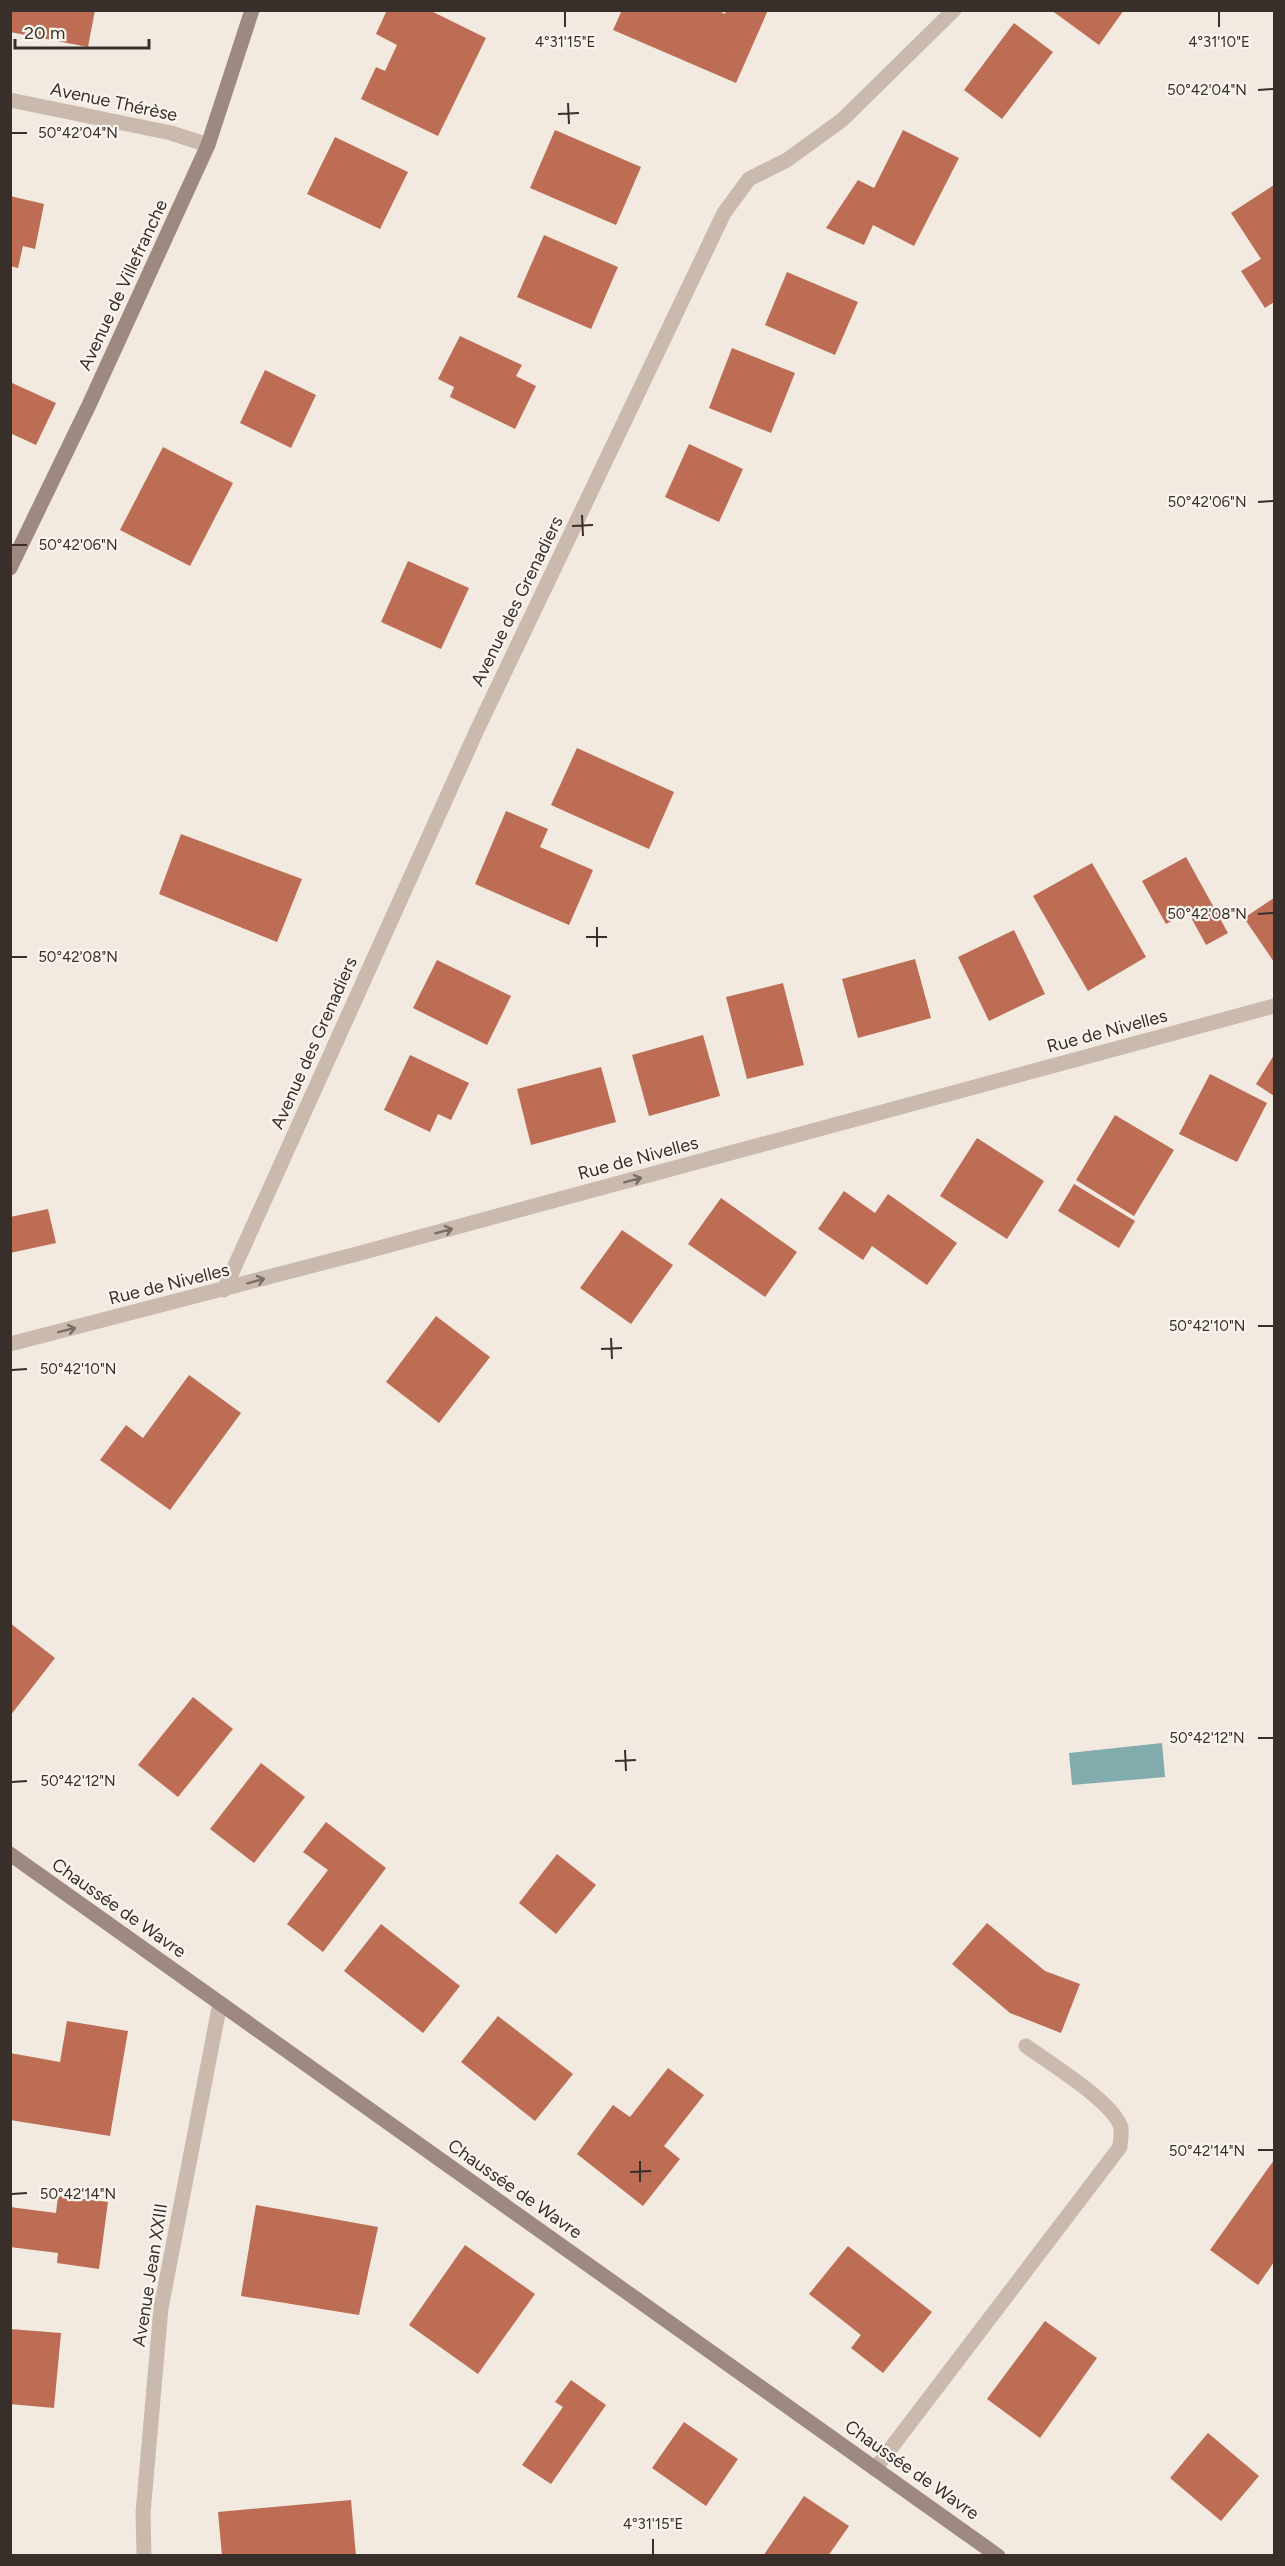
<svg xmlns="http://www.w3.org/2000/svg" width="1285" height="2566" font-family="Figtree,sans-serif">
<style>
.water{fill:#82abad}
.building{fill:#bc6d54}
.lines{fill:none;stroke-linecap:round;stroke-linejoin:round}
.lane{stroke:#c9baad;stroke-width:15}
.street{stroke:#c9baad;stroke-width:15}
.secondary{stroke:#9d897f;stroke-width:15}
.oneway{stroke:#796e66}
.ticks{fill:none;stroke:#382f2b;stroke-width:2}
.labels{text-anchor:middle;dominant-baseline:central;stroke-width:4.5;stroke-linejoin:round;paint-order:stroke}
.street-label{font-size:18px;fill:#382f2b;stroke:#f9f4ed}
.ticks-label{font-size:15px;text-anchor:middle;fill:#382f2b;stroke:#f9f4ed;stroke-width:4.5;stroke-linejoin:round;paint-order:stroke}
</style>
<rect width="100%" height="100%" fill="#f2eae1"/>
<polygon class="water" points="1162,1743 1165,1777 1072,1785 1069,1753"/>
<g class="building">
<polygon points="10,10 95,10 88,47 10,32"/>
<polygon points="387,10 429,10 486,38 438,136 361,99 376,67 385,71 397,45 376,34"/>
<polygon points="622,10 717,10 725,14 726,10 768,10 736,83 613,30"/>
<polygon points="1051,10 1124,10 1099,45"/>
<polygon points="1014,23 1053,52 1002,119 964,90"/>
<polygon points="555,130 641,167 616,225 530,188"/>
<polygon points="903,130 959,158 914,246 873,225 864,245 826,228 858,180 874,188"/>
<polygon points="335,137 408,172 380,229 307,194"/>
<polygon points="1274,185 1274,302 1265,308 1241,271 1261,259 1231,213"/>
<polygon points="10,196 44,204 35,249 23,246 18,268 10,266"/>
<polygon points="544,235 618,267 591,329 517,297"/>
<polygon points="787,272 858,302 835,355 765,325"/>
<polygon points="460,336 522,365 516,376 536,386 515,429 450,397 454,387 438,379"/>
<polygon points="732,348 795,373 771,433 709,408"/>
<polygon points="265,370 316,395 291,448 240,423"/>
<polygon points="10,382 56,403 36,445 10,433"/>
<polygon points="689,444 743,469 719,522 665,497"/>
<polygon points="163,447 233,483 190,566 120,530"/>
<polygon points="408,561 469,588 441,649 381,622"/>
<polygon points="577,748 674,792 649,849 551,805"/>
<polygon points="506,811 548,829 540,847 593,870 569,925 475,884"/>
<polygon points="181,834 302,879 277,942 159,894"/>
<polygon points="1186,857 1228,933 1206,945 1188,912 1166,924 1142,881"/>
<polygon points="1092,863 1146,957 1088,991 1033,896"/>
<polygon points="1274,898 1274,962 1244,918"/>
<polygon points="1014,930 1045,994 989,1021 958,957"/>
<polygon points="915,959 931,1018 858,1038 842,979"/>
<polygon points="437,960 511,996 487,1045 413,1008"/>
<polygon points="783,983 804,1065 747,1079 726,997"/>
<polygon points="703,1035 720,1096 649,1116 632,1055"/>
<polygon points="410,1055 469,1083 451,1120 438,1114 430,1132 384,1110"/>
<polygon points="1274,1055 1274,1096 1256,1084"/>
<polygon points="601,1067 616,1122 531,1145 517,1089"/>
<polygon points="1210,1074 1267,1103 1237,1162 1179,1134"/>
<polygon points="1115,1115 1174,1150 1134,1216 1076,1180"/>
<polygon points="977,1138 1044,1181 1007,1239 940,1196"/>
<polygon points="1074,1184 1135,1221 1119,1248 1058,1211"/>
<polygon points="844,1191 875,1213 888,1194 957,1243 927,1285 872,1246 863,1260 818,1229"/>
<polygon points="721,1198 797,1252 765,1297 688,1244"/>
<polygon points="48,1209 56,1243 10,1253 10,1217"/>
<polygon points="622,1230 673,1265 631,1324 580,1288"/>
<polygon points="436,1316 490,1357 439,1423 386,1382"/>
<polygon points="189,1375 241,1413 170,1510 100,1460 126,1425 143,1438"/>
<polygon points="10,1623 55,1658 10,1716"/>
<polygon points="193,1697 233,1729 178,1797 138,1765"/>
<polygon points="261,1763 305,1797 254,1863 210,1829"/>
<polygon points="326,1822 386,1868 323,1952 287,1924 328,1870 303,1852"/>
<polygon points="557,1854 596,1885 556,1934 519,1903"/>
<polygon points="987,1923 1045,1971 1080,1984 1061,2033 1010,2013 952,1964"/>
<polygon points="381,1924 460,1986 423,2033 344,1971"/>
<polygon points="498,2016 573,2074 535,2121 461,2062"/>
<polygon points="67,2021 128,2031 110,2136 10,2120 10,2053 60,2062"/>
<polygon points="668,2068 704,2095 664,2146 680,2159 643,2206 577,2154 613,2105 630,2117"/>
<polygon points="1274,2160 1274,2262 1258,2285 1210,2250"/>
<polygon points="58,2196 108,2202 99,2269 57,2263 58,2253 10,2247 10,2207 56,2213"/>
<polygon points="256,2205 378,2227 359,2315 241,2296"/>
<polygon points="465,2245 535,2294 478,2374 409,2325"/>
<polygon points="848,2246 932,2312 883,2373 851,2348 861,2335 809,2294"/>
<polygon points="1045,2321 1097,2358 1040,2438 987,2399"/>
<polygon points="10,2329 61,2333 54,2408 10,2404"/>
<polygon points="571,2380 606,2405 551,2484 522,2465 563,2407 555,2402"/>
<polygon points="684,2422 738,2459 706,2506 652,2468"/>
<polygon points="1208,2433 1259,2476 1221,2521 1170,2478"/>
<polygon points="804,2496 849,2526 828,2556 763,2556"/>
<polygon points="351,2500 356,2556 222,2556 218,2512"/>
</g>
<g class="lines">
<path class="lane" d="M875 2469 1120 2147C1120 2141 1122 2134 1121 2128 1115 2103 1048 2062 1026 2046"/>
<g class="street">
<polyline points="10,100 171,133 208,145"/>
<polyline points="224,1290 477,730 724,213 749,179 787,160 842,120 954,10"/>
<polyline points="10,1344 353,1255 1274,1006"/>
<polyline points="144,2556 143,2513 161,2308 220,2003"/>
</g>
<g class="secondary">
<polyline points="10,568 89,405 208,145 252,10"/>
<polyline points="10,1854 998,2556"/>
</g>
</g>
<defs><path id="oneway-shaft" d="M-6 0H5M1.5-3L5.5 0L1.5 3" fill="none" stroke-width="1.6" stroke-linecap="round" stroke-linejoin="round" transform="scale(1.5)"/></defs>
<g class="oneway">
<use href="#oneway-shaft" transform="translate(633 1180) rotate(-15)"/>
<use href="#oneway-shaft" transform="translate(444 1231) rotate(-15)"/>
<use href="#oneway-shaft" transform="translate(256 1281) rotate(-15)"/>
<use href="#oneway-shaft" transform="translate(67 1330) rotate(-14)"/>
</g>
<path class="ticks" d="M565 12V27M1219 12V27M1258 90 1273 89M568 103 569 124M558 114 579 113M12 133H27M1258 502 1273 501M582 515 583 536M572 526 593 525M12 545H27M1258 914 1273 913M597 927V947M586 937H607M12 957H27M1258 1326H1273M611 1338 612 1359M601 1349 622 1348M12 1370 27 1369M1258 1738H1273M625 1750 626 1771M615 1761 636 1760M12 1782 27 1781M1258 2150H1273M640 2161V2182M630 2172 651 2171M12 2194 27 2193M653 2539V2554"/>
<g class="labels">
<g class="street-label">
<text transform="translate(114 102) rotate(12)">Avenue Thérèse</text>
<text transform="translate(123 285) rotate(-65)">Avenue de Villefranche</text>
<text transform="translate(517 601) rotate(-64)">Avenue des Grenadiers</text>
<text transform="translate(1107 1031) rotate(-15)">Rue de Nivelles</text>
<text transform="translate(314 1043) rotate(-66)">Avenue des Grenadiers</text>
<text transform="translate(638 1158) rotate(-15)">Rue de Nivelles</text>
<text transform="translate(169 1284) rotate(-14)">Rue de Nivelles</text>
<text transform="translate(119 1908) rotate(35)">Chaussée de Wavre</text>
<text transform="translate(515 2189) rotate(35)">Chaussée de Wavre</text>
<text transform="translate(150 2275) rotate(-81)">Avenue Jean XXIII</text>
<text transform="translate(912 2470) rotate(35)">Chaussée de Wavre</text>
</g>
</g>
<g class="ticks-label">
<text x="565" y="47">4°31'15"E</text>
<text x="1219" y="47">4°31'10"E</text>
<text x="1207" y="95">50°42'04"N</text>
<text x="78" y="138">50°42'04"N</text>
<text x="1207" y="507">50°42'06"N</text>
<text x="78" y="550">50°42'06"N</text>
<text x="1207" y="919">50°42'08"N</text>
<text x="78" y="962">50°42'08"N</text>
<text x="1207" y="1331">50°42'10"N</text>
<text x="78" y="1374">50°42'10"N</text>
<text x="1207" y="1743">50°42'12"N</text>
<text x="78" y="1786">50°42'12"N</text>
<text x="1207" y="2156">50°42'14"N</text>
<text x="78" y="2199">50°42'14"N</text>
<text x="653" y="2529">4°31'15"E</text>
</g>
<rect width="1285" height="2566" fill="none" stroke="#382f2b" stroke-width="24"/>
<path d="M15 39v9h134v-9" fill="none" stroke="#382f2b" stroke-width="3"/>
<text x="24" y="39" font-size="18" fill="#382f2b" stroke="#f9f4ed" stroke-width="4.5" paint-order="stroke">20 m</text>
</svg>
